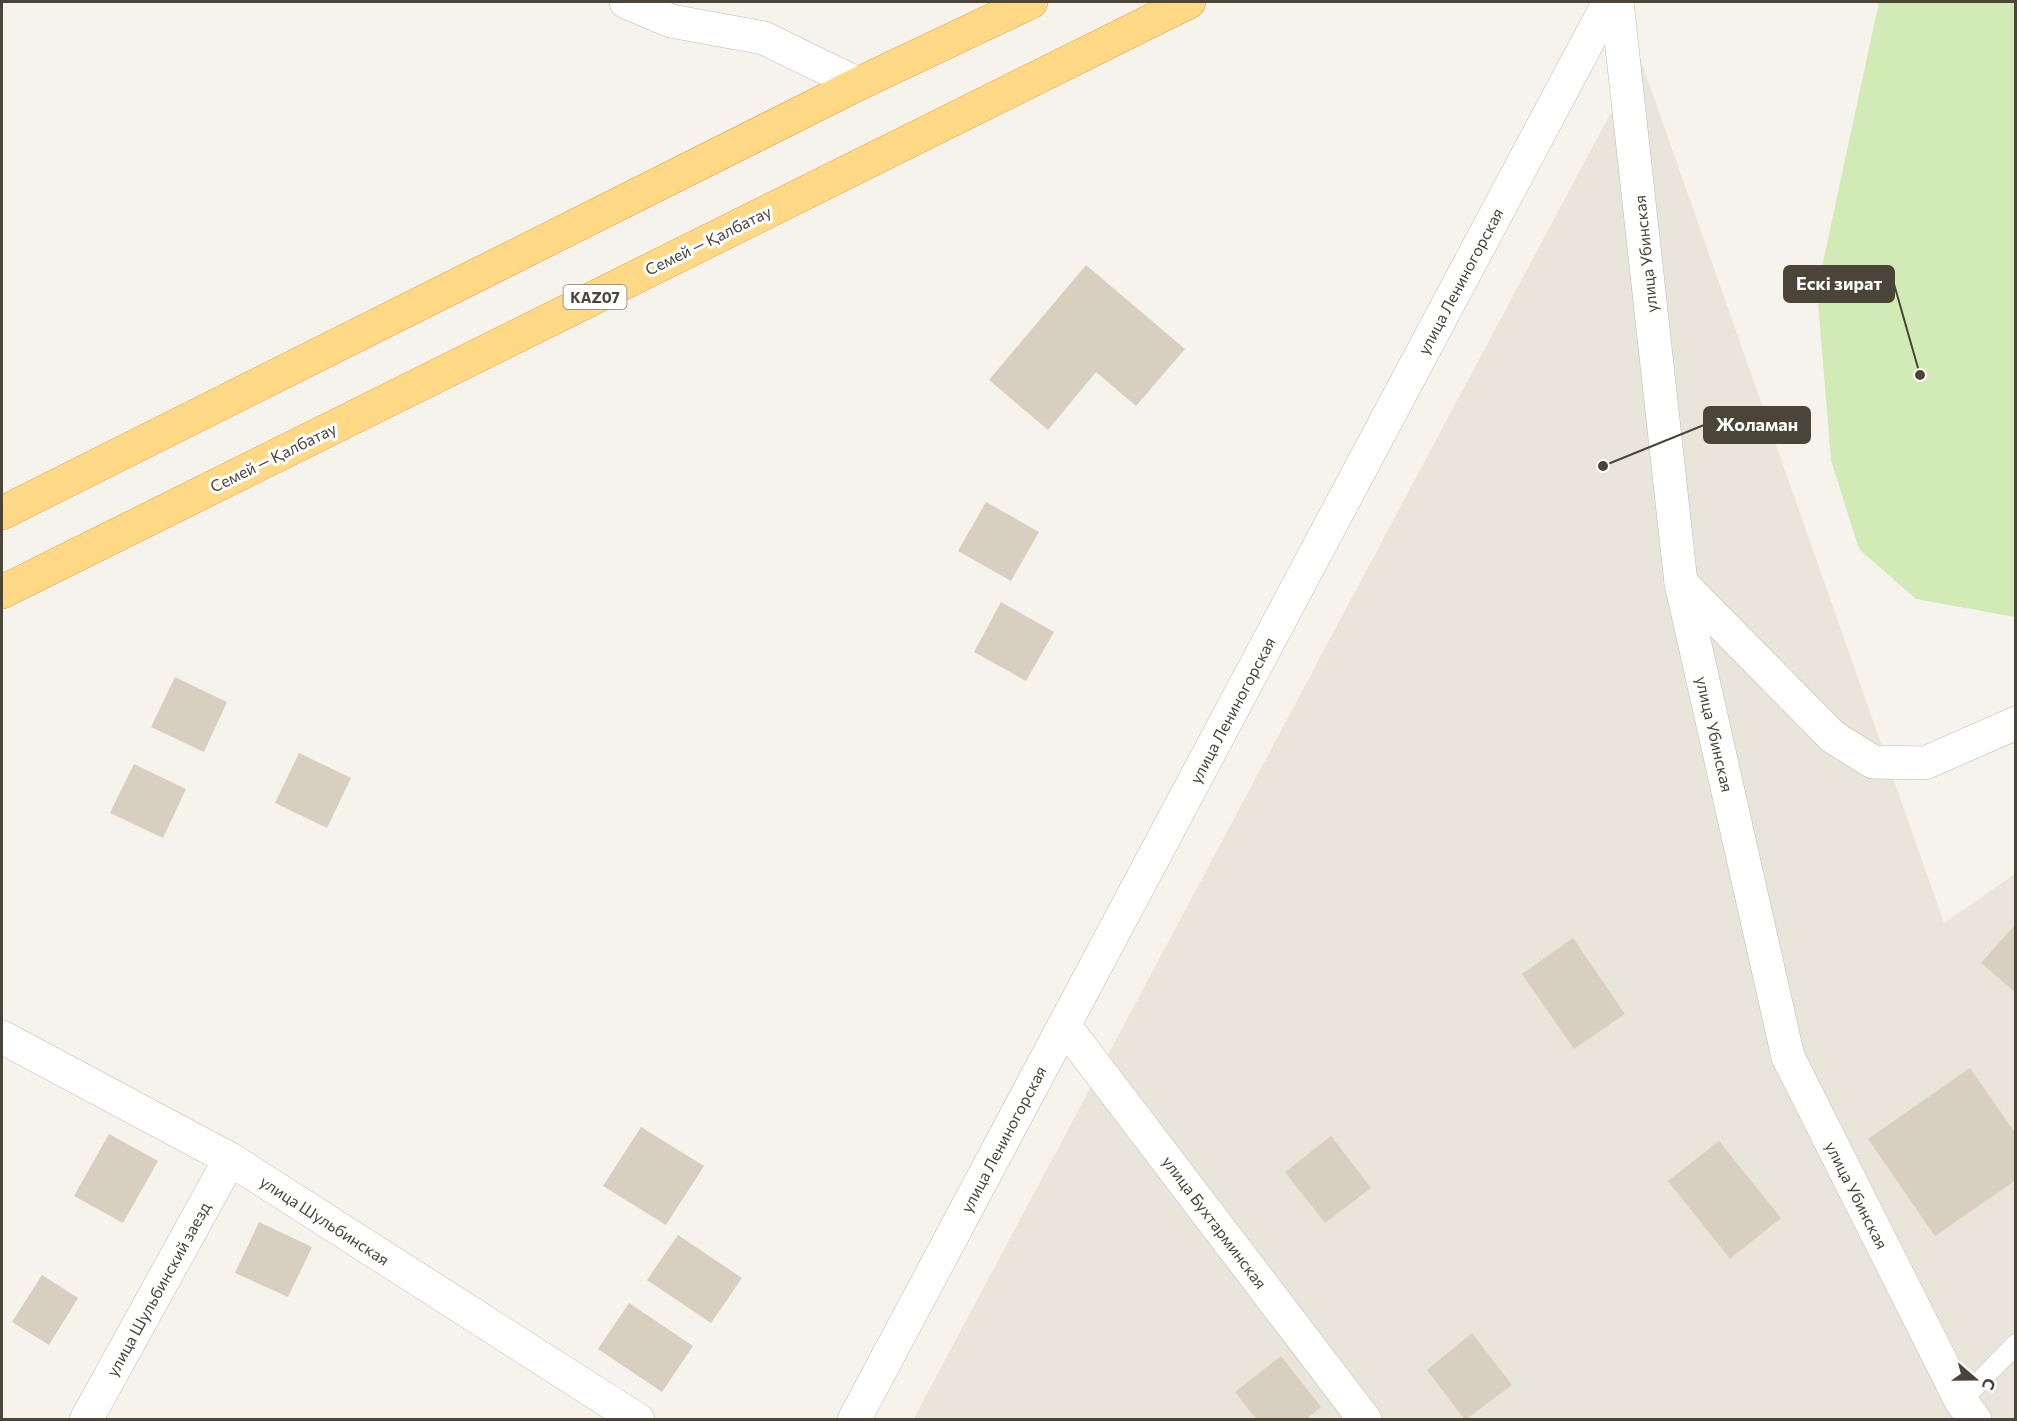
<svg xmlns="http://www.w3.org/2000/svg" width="2017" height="1421" font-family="Commissioner,sans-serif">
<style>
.residential{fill:#eae5da}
.green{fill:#d2eab5}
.building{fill:#d8cfc1}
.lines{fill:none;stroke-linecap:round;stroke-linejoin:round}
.service-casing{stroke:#c2bbae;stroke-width:21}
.minor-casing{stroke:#c2bbae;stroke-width:34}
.tertiary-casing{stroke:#c2bbae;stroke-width:34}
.trunk-casing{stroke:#e0a43c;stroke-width:34}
.service{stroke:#fff;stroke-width:20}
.minor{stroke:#fff;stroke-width:33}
.tertiary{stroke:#fff;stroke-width:33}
.trunk{stroke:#ffd985;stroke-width:33}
.labels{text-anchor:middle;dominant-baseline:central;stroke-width:6;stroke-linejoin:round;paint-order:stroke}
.shield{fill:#fff;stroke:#817c74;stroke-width:1.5}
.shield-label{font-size:15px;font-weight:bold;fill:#4b4439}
.street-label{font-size:16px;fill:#4b4439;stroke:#fff}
.leader{fill:none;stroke:#4b4439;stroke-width:2}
.callout-dot{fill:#4b4439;stroke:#fff;stroke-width:2}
.callout{fill:#4b4439;stroke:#4b4439;stroke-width:2}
.callout-label{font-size:18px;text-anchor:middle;font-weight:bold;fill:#fff}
</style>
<rect width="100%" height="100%" fill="#f6f3ec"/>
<polygon class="residential" points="1640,58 1944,923 2015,874 2015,1419 913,1420"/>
<polygon class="green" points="1879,2 2015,2 2015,617 1916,599 1859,549 1831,460 1817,290"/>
<g class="building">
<polygon points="1086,265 1185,349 1136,406 1096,372 1048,430 989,380"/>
<polygon points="986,502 1039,532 1011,581 958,551"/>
<polygon points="1001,602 1054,632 1026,681 974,652"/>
<polygon points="175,677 227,702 204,752 151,727"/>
<polygon points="299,753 351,778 327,828 275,803"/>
<polygon points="134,764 186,789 163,838 110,813"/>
<polygon points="2016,924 2016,993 1981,963"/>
<polygon points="1573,938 1625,1014 1574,1049 1522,974"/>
<polygon points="1970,1068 2016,1134 2016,1180 1935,1236 1868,1139"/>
<polygon points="641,1127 704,1166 666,1225 603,1186"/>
<polygon points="109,1134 158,1161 123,1223 74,1196"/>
<polygon points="1331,1136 1371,1188 1325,1223 1285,1172"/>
<polygon points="1719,1141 1781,1218 1730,1259 1668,1181"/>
<polygon points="259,1222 312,1247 288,1297 235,1273"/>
<polygon points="678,1235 742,1278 711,1323 647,1280"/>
<polygon points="42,1275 78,1298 49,1345 12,1322"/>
<polygon points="629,1303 693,1346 662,1392 598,1349"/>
<polygon points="1472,1333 1512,1385 1465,1420 1427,1370"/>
<polygon points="1281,1356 1321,1407 1305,1420 1257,1420 1235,1392"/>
</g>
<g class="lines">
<defs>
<polyline id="service" points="1961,1401 2016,1344"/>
<g id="minor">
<polyline points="626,2 671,21 764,38 858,84"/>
<polyline points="1617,2 1681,583 1788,1057 1961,1401 1975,1420"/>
<polyline points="1681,583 1833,737 1873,762 1925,763 2016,723"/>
<polyline points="1064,1025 1365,1420"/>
<polyline points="2,1037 230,1159 638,1420"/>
<polyline points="86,1420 230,1159"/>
</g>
<polyline id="tertiary" points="854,1420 1609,2"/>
<g id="trunk">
<polyline points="2,513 858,84 1031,2"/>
<polyline points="2,592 1189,2"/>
</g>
</defs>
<use href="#service" class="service-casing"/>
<use href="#minor" class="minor-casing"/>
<use href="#tertiary" class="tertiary-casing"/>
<use href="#trunk" class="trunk-casing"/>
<use href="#service" class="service"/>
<use href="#minor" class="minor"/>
<use href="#tertiary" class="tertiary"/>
<use href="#trunk" class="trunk"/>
</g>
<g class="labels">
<rect class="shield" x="563.5" y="285" width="63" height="24" rx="4.5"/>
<g class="shield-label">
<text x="595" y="297">KAZ07</text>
</g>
<g class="street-label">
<text transform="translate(708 240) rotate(-26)">Семей — Қалбатау</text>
<text transform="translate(1645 254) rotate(-96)">улица Убинская</text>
<text transform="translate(1460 281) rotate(-62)">улица Лениногорская</text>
<text transform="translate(273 457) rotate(-26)">Семей — Қалбатау</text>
<text transform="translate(1232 710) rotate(-62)">улица Лениногорская</text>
<text transform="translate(1715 734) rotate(77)">улица Убинская</text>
<text transform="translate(1003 1139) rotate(-62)">улица Лениногорская</text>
<text transform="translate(1857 1195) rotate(63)">улица Убинская</text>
<text transform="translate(325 1220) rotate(33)">улица Шульбинская</text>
<text transform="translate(1215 1222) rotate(53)">улица Бухтарминская</text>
<text transform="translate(158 1289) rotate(-61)">улица Шульбинский заезд</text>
</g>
</g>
<path class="leader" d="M1920 375L1894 284M1603 466L1704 425"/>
<g class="callout-dot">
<circle cx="1920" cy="375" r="6"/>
<circle cx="1603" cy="466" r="6"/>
</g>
<g class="callout">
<rect x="1784" y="266" width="110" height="36" rx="6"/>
<rect x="1704" y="407" width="106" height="36" rx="6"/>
</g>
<g class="callout-label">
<text x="1839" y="290">Ескі зират</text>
<text x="1757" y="431">Жоламан</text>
</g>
<rect width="2017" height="1421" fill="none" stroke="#4b4439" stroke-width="6"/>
<g transform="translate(1975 1379) rotate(110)" stroke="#ffffff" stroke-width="4.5" paint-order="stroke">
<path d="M0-4.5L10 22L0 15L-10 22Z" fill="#4b4439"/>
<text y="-9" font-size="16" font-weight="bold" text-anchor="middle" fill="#4b4439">С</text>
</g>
</svg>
